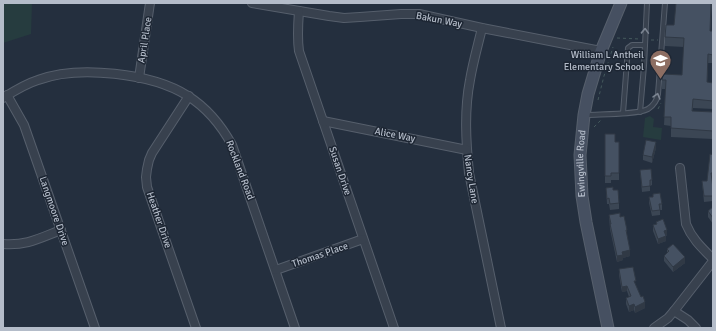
<svg xmlns="http://www.w3.org/2000/svg" width="716" height="331" font-family="Signika,sans-serif">
<style>
.green{fill:#263c3f}
.lines{fill:none;stroke-linecap:round;stroke-linejoin:round}
.service-casing{stroke:#565f6c;stroke-width:6}
.minor-casing{stroke:#565f6c;stroke-width:10}
.secondary-casing{stroke:#565f6c;stroke-width:13}
.path{stroke:#44595c;stroke-width:1;stroke-dasharray:3 3;stroke-linecap:butt}
.service{stroke:#38414e;stroke-width:4}
.minor{stroke:#38414e;stroke-width:8}
.secondary{stroke:#465061;stroke-width:11}
.wall{fill:#3b4654}
.shaded-wall{fill:#303945}
.building{fill:#455162;stroke:#303945}
.oneway{stroke:#7c8592}
.labels{text-anchor:middle;dominant-baseline:central;stroke-width:3;stroke-linejoin:round;paint-order:stroke}
.street-label{font-size:10px;fill:#b4bcc9;stroke:#1d2633}
.poi-label{font-size:10px;fill:#b4bcc9;stroke:#1d2633;text-anchor:end}
</style>
<rect width="100%" height="100%" fill="#242f3e"/>
<g class="green">
<polygon points="3,3 32,3 31,34 3,43"/>
<polygon points="650,116 654,119 653,127 662,128 661,140 643,137 645,118"/>
</g>
<g class="lines">
<defs>
<g id="service">
<polyline points="640,112 644,66 647,3"/>
<polyline points="623,113 628,48 632,45 645,45"/>
<path d="M586 115C600 114 637 115 648 109 654 105 657 101 658 94L665 3"/>
</g>
<g id="minor">
<polyline points="252,3 329,16 344,18 360,17 401,14 419,14 482,28 601,51"/>
<path d="M299 11C298 25 297 37 299 51L394 328"/>
<path d="M482 28C478 45 473 62 470 80 464 111 466 142 469 173L501 328"/>
<polyline points="139,78 150,3"/>
<polyline points="7,95 24,125 95,328"/>
<polyline points="189,96 152,153 149,160 147,169 146,177 147,187 196,328"/>
<path d="M3 98C14 91 25 84 38 80 78 65 152 73 188 96 207 108 221 125 232 145L295 328"/>
<polyline points="323,121 467,150"/>
<path d="M680 168 686 224C692 239 702 248 713 259"/>
<path d="M3 244C26 246 40 238 61 230"/>
<polyline points="276,270 363,239"/>
<polyline points="674,311 688,320 696,328"/>
<polyline points="654,328 668,318 674,311 713,261"/>
</g>
<g id="secondary">
<path id="s1" d="M608 328 586 222 582 196 580 155 584 115 588 94 601 51 621 3"/>
</g>
</defs>
<use href="#service" class="service-casing"/>
<use href="#minor" class="minor-casing"/>
<use href="#secondary" class="secondary-casing"/>
<g class="path">
<polyline points="617,38 640,39"/>
<polyline points="651,40 658,40"/>
<polyline points="598,100 604,76 613,47"/>
<polyline points="658,109 661,103"/>
<polyline points="594,127 601,120"/>
</g>
<use href="#service" class="service"/>
<use href="#minor" class="minor"/>
<use href="#secondary" class="secondary"/>
</g>
<g class="wall">
<polygon points="712,3 710,31 713,31 713,63 708,63 707,82 713,83 713,109 693,108 692,111 713,112 713,139 671,137 671,126 664,125 666,89 662,89 662,80 682,75 684,47 665,46 665,37 674,25"/>
<polygon points="605,134 615,142 619,142 619,180 611,180 611,183 605,183"/>
<polygon points="656,148 652,163 643,160 643,155"/>
<polygon points="713,155 713,179 712,179 713,188 713,201 704,202 702,181 707,181"/>
<polygon points="640,170 652,180 652,185 650,186 650,191 642,192"/>
<polygon points="606,188 613,190 619,203 619,209 610,210 609,204 607,204"/>
<polygon points="649,197 653,197 662,204 662,210 660,210 660,215 652,216 649,203"/>
<polygon points="713,207 713,224 708,217 708,211"/>
<polygon points="609,215 620,217 627,230 627,235 630,256 623,258 623,260 617,262 610,229"/>
<polygon points="656,222 667,235 666,236 666,241 658,244 653,231 653,225 656,224"/>
<polygon points="667,249 685,263 673,272 664,261 664,256 667,253"/>
<polygon points="619,269 636,286 645,308 635,313 634,310 629,312 626,304 626,298 629,297 627,291 622,292 619,275"/>
</g>
<g class="shaded-wall">
<polygon points="656,142 656,148 652,163 652,157"/>
<polygon points="667,230 667,235 664,236 664,231"/>
<polygon points="666,236 666,241 658,244 658,239"/>
<polygon points="630,250 630,256 623,258 623,260 617,262 617,256 622,252"/>
<polygon points="685,257 685,263 673,272 673,267"/>
<polygon points="627,286 627,291 622,292 622,287"/>
<polygon points="645,302 645,308 635,313 635,307"/>
<polygon points="634,304 634,310 629,312 629,306"/>
</g>
<g class="building">
<polygon points="676,3 711,3 710,31 713,31 713,55 708,54 707,82 713,83 713,101 693,99 692,111 713,112 713,131 671,128 671,117 664,117 666,80 662,80 663,74 682,75 684,38 665,37 666,25 674,25"/>
<polygon points="605,134 615,134 615,142 619,142 619,173 611,173 611,176 605,176"/>
<polygon points="646,140 656,142 652,157 643,155"/>
<polygon points="710,154 713,155 713,173 711,173 713,188 713,196 704,196 702,181 707,181"/>
<polygon points="651,169 652,180 650,180 650,186 642,187 640,170"/>
<polygon points="613,187 613,190 618,190 619,203 610,204 609,198 607,199 606,188"/>
<polygon points="660,193 662,204 659,204 660,210 652,211 649,197 653,197 653,194"/>
<polygon points="713,207 713,218 708,211"/>
<polygon points="620,213 620,217 624,216 627,230 626,230 630,250 622,252 623,255 617,256 610,224 611,224 609,215"/>
<polygon points="663,219 667,230 664,231 666,236 658,239 653,225 657,224 656,222"/>
<polygon points="673,244 685,257 673,267 664,256 669,251 667,249"/>
<polygon points="633,267 636,281 634,281 641,297 643,296 645,302 635,307 634,304 629,306 626,298 631,296 627,286 622,287 619,269"/>
</g>
<defs><path id="oneway-chevron" d="M-2-3.5L2.5 0L-2 3.5" fill="none" stroke-width="1.6" stroke-linecap="round" stroke-linejoin="round"/></defs>
<g class="oneway">
<use href="#oneway-chevron" transform="translate(645 31) rotate(-88)"/>
<use href="#oneway-chevron" transform="translate(657 96) rotate(-74)"/>
</g>
<defs>
<symbol id="school-pin" viewBox="-11 -11 22 30"><path d="M0 17L-7.5 6A9.5 9.5 0 1 1 7.5 6Z" fill="#8d6e63" stroke="#1d2633"/><path d="M0-5L7-2L0 1L-7-2ZM-4 1L0 2.5L4 1V4Q0 6-4 4Z" fill="#fff"/></symbol>
</defs>
<g fill-rule="evenodd">
<use href="#school-pin" x="648" y="48" width="25" height="34"/>
</g>
<g class="labels">
<g class="street-label">
<text transform="translate(439 20) rotate(11)">Bakun Way</text>
<text transform="translate(145 40) rotate(-81)">April Place</text>
<text transform="translate(395 135) rotate(11)">Alice Way</text>
<text stroke="none"><textPath href="#s1" startOffset="167">Ewingville Road</textPath></text>
<text transform="translate(240 170) rotate(69)">Rockland Road</text>
<text transform="translate(340 171) rotate(71)">Susan Drive</text>
<text transform="translate(471 179) rotate(81)">Nancy Lane</text>
<text transform="translate(54 211) rotate(71)">Langmoore Drive</text>
<text transform="translate(159 220) rotate(71)">Heather Drive</text>
<text transform="translate(320 255) rotate(-19)">Thomas Place</text>
</g>
<g class="poi-label">
<text x="644" y="55">William L Antheil<tspan x="644" dy="12">Elementary School</tspan></text>
</g>
</g>
<rect width="716" height="331" fill="none" stroke="#b4bcc9" stroke-width="8"/>
</svg>
